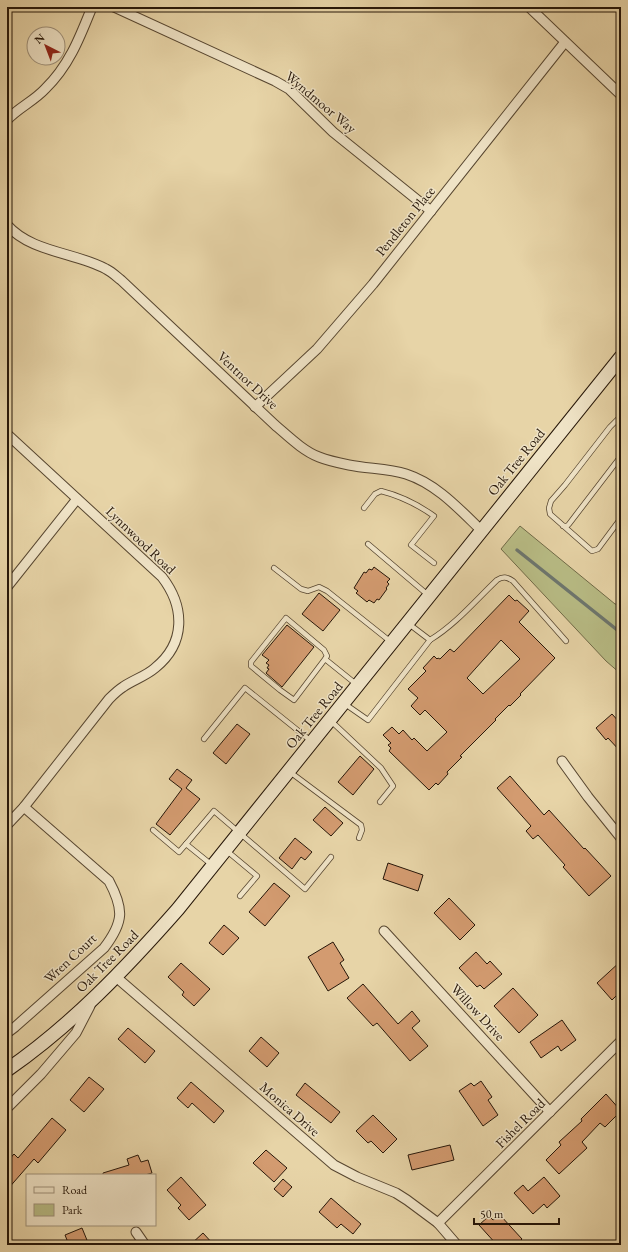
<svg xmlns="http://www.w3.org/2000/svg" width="628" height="1252" font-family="'EB Garamond',serif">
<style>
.green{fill:#b8bc85;stroke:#706a47}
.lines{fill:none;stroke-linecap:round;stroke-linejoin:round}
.stream{stroke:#6d766e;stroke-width:3.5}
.building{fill:#d39b70;stroke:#271709;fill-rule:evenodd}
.lane-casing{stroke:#574630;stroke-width:6}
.street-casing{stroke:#574630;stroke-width:11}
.secondary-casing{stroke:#271709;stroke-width:15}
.lane{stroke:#efe3c6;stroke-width:4.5}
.street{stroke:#efe3c6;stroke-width:9}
.secondary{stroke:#efe3c6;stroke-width:13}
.labels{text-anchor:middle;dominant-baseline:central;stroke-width:3;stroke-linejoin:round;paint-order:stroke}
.street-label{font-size:14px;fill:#271709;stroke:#efe3c6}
</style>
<rect width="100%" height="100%" fill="#e7d4a7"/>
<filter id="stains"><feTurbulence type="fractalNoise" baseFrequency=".005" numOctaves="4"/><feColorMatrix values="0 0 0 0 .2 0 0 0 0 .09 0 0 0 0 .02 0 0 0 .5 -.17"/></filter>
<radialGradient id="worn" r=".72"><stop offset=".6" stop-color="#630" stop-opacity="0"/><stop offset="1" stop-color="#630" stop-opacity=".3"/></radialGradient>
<polygon class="green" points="520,526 615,604 621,605 621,674 606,661 501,549"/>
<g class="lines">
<polyline class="stream" points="517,550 621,633"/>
</g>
<g class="building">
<polygon points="374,567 390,579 387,582 389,584 386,588 387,589 379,600 377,599 374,603 369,600 367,602 356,593 358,591 354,588 364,572 366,573 369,569 372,570"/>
<polygon points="319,593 340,610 323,631 302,614"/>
<path d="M509 595 515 601 517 600 529 611 519 622 555 658 520 694 521 695 510 706 509 705 495 719 496 720 460 756 462 757 447 772 448 774 438 785 436 783 429 790 389 751 391 748 388 745 391 743 383 735 392 727 399 734 403 730 412 740 414 738 427 751 447 732 425 710 420 715 411 706 418 698 408 689 426 671 423 668 434 656 437 659 438 658 440 659 450 649 454 652ZM501 640 520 659 483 694 467 678Z"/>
<polygon points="287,625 314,647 282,687 266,673 269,669 267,668 269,665 266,663 269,660 262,655"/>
<polygon points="612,714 621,724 621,752 608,738 606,740 596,728"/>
<polygon points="237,724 250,734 226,764 213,753"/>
<polygon points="360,756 374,769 353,795 338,782"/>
<polygon points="177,769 192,780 186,788 200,799 170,835 156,824 182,789 169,779"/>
<polygon points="510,776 544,815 549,810 584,849 585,848 611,876 589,896 563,867 565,865 538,835 533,839 526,831 531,826 497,788"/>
<polygon points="325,807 343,823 331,836 313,820"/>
<polygon points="295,838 312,852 305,860 301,857 292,869 279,858"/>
<polygon points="388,863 423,875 418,891 383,879"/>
<polygon points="274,883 290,896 265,926 249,912"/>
<polygon points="449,898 475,925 460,940 434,913"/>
<polygon points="224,925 239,938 223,955 209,943"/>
<polygon points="333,942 344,960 340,963 349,978 328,991 308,957"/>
<polygon points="476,952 487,964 490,961 502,974 484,989 480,985 477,987 459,968"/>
<polygon points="621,961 621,991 612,1000 597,983"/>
<polygon points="181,963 210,989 194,1006 182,995 184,992 168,977"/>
<polygon points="363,984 398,1024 412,1011 420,1021 412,1028 428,1046 410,1061 377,1023 373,1026 347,998"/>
<polygon points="513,988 538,1015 519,1033 494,1006"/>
<polygon points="562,1020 576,1040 561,1051 558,1046 541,1058 530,1042"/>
<polygon points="128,1028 155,1051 145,1063 118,1039"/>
<polygon points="261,1037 279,1053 267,1067 249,1051"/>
<polygon points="89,1077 104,1089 84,1112 70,1100"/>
<polygon points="481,1081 492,1097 488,1100 498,1115 483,1126 459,1091 471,1083 474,1086"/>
<polygon points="191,1082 224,1111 214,1123 192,1103 188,1108 177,1098"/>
<polygon points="305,1083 340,1112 331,1123 296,1095"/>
<polygon points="606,1094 621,1111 605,1127 600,1123 582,1142 587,1148 559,1174 546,1160 561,1145 559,1142 582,1121 581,1119"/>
<polygon points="373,1115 397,1139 383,1153 371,1141 368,1143 356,1131"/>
<polygon points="52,1118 66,1130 38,1163 34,1159 7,1190 7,1162 14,1154 18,1158"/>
<polygon points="450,1145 454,1160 412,1170 408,1155"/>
<polygon points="266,1150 287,1168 274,1182 253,1163"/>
<polygon points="138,1155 141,1162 148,1160 152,1173 145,1175 103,1175 103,1173 129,1165 127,1159"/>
<polygon points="181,1177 206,1205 189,1220 178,1208 181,1205 167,1190"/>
<polygon points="544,1177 560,1196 547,1208 544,1204 533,1214 514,1193 523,1185 528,1191"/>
<polygon points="283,1179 292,1187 283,1197 274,1189"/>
<polygon points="331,1198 361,1224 353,1234 341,1224 337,1228 319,1212"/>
<polygon points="500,1215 522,1239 516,1245 497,1245 479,1225 489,1216 493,1220"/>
<polygon points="82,1228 89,1245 69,1245 65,1235"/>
<polygon points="203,1233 214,1245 190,1245"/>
</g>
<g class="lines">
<defs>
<g id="lane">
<polyline points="621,416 610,427 565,485 551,501 549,508 550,514 592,551 598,549 621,518"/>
<path d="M364 508 375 494 381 491C401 496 417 504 434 516L411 545 434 563"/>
<polyline points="563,526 567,526 569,524 621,456"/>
<polyline points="368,544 428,595"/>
<polyline points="274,568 301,589 308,591 319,587 327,591 391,642"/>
<path d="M430 640C456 624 475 601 497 580 503 576 507 577 513 581L566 641"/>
<polyline points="325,659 327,656 324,650 286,618 251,662 251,666 280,690 294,700 325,659 356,684"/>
<polyline points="345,704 368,720 430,640 409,624"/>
<polyline points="331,721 381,768 393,786 380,802"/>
<polyline points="204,739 245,688 311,741"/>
<polyline points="290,772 361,825 362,830 359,838"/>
<polyline points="153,830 179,852 186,844"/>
<polyline points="227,851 257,876 240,896"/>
<polyline points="212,865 186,844 214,811 305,889 331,857"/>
</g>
<g id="street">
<polyline points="114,7 275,81 289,89 333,132 431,211"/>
<polyline points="529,7 621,95"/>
<path d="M7 120C18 108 34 101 45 89 69 66 80 37 92 7"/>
<path d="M7 225C32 253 75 252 106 269 112 272 117 277 121 280L275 425C288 436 303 451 319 457 329 461 339 463 349 465 368 469 388 468 406 474 437 484 460 510 482 531"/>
<polyline points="255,407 317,349 373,284 565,42"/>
<path d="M7 434 162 577C185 607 186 643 155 668 146 676 133 680 123 687 118 690 113 695 109 699L24 807 7 825"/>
<polyline points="7,587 77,499"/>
<polyline points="562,761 588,797 621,838"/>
<polyline points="384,931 550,1112"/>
<polyline points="116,977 334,1165 357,1177 396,1193 407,1200 438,1223 457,1245"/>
<path d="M7 1033 15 1027 104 948C124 922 124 909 109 881L24 807"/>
<polyline points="7,1108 41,1074 76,1033 90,1006"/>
<polyline points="438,1223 621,1041"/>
<polyline points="136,1232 145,1245"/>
</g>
<path id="secondary" d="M7 1070C72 1025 127 967 178 909L621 357"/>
</defs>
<use href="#lane" class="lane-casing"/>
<use href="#street" class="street-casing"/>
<use href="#secondary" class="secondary-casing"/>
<use href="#lane" class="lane"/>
<use href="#street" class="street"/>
<use href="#secondary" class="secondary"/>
</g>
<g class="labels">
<g class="street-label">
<text transform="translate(321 102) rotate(40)">Wyndmoor Way</text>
<text transform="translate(405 221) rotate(-51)">Pendleton Place</text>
<text transform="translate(248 380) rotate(43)">Ventnor Drive</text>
<text transform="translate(516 462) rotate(-51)">Oak Tree Road</text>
<text transform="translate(141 540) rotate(44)">Lynnwood Road</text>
<text transform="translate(314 715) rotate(-51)">Oak Tree Road</text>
<text transform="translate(70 958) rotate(-43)">Wren Court</text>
<text transform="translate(107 961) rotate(-45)">Oak Tree Road</text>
<text transform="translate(478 1012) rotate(47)">Willow Drive</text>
<text transform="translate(290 1109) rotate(41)">Monica Drive</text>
<text transform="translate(520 1123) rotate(-45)">Fishel Road</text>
</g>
</g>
<rect width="628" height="1252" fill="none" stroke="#e7d4a7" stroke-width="24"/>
<rect x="8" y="8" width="612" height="1236" fill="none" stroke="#271709" stroke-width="2"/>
<rect x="12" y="12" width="604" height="1228" fill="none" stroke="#271709"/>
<rect x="26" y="1174" width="130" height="52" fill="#efe3c6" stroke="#9f917a"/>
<rect x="34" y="1187" width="20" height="6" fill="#efe3c6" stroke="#9f917a"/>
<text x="62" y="1194" font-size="12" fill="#271709">Road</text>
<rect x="34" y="1204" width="20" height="12" fill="#b8bc85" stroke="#9f917a"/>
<text x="62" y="1214" font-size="12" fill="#271709">Park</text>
<g transform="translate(46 46) rotate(318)"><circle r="19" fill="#efe3c6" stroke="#9f917a"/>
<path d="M0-3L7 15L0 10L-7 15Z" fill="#8f2418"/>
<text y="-6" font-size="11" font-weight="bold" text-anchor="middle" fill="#271709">N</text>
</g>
<path d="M474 1218v6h85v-6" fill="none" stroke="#271709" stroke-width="2"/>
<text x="480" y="1218" font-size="12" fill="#271709" stroke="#efe3c6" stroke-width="3" paint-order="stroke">50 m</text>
<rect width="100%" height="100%" filter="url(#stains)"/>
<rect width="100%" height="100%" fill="url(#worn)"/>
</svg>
